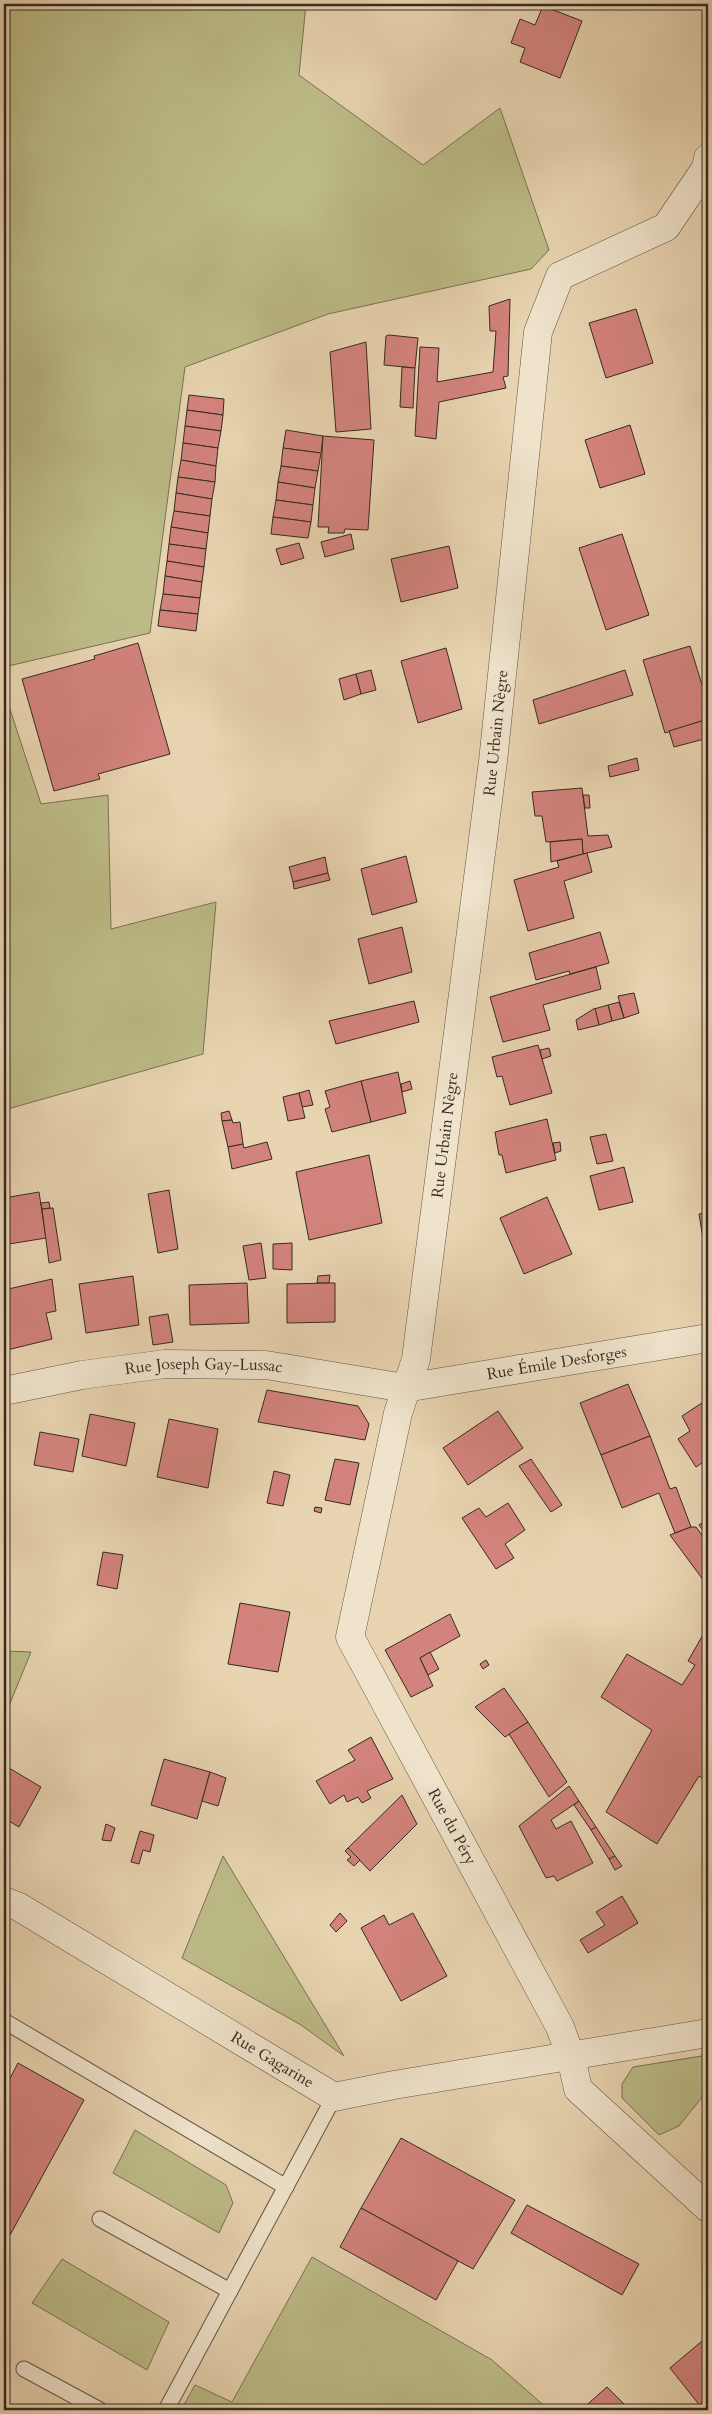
<svg xmlns="http://www.w3.org/2000/svg" width="712" height="2414" font-family="Cardo,serif">
<style>
.green{fill:#bcbb87;stroke:#797255}
.building{fill:#d3837d;stroke:#362a23}
.lines{fill:none;stroke-linecap:round;stroke-linejoin:round}
.lane-casing{stroke:#625446;stroke-width:17}
.street-casing{stroke:#625446;stroke-width:29}
.lane{stroke:#f0e3cc;stroke-width:15}
.street{stroke:#f0e3cc;stroke-width:28}
.labels{text-anchor:middle;dominant-baseline:central;stroke-width:5;stroke-linejoin:round;paint-order:stroke}
.street-label{font-size:16px;fill:#362a23;stroke:#f0e3cc}
</style>
<rect width="100%" height="100%" fill="#e8d4b0"/>
<filter id="stains"><feTurbulence type="fractalNoise" baseFrequency=".004" numOctaves="4"/><feColorMatrix values="0 0 0 0 .2 0 0 0 0 .09 0 0 0 0 .02 0 0 0 .5 -.17"/></filter>
<radialGradient id="worn" r=".72"><stop offset=".6" stop-color="#630" stop-opacity="0"/><stop offset="1" stop-color="#630" stop-opacity=".3"/></radialGradient>
<g class="green">
<polygon points="4,4 306,4 299,75 423,165 500,108 549,250 531,269 328,314 185,367 150,633 4,667"/>
<polygon points="4,691 41,804 108,795 111,929 216,902 203,1054 4,1110"/>
<polygon points="4,1651 31,1652 4,1718"/>
<polygon points="223,1856 344,2056 301,2025 182,1958"/>
<polygon points="708,2055 708,2090 679,2126 659,2135 622,2098 622,2084 633,2067"/>
<polygon points="135,2130 226,2185 233,2203 219,2233 113,2173"/>
<polygon points="312,2257 492,2360 549,2410 181,2410 195,2385 232,2402"/>
<polygon points="62,2259 169,2322 147,2370 32,2303"/>
</g>
<g class="building">
<polygon points="543,6 582,21 560,78 520,62 525,48 511,43 520,19 535,25"/>
<polygon points="510,299 508,376 503,377 506,388 439,402 436,439 415,436 420,347 439,348 437,382 493,372 496,331 490,331 489,306"/>
<polygon points="636,309 653,363 606,378 589,323"/>
<polygon points="389,335 418,338 415,368 384,365 386,336"/>
<polygon points="366,342 371,429 336,432 330,352"/>
<polygon points="402,367 415,368 413,408 400,407"/>
<polygon points="189,395 224,399 223,415 187,410"/>
<polygon points="187,410 223,415 221,431 185,426"/>
<polygon points="630,425 645,474 600,488 585,440"/>
<polygon points="185,426 221,431 218,448 183,443"/>
<polygon points="286,430 323,436 321,453 283,448"/>
<polygon points="323,436 374,440 368,530 345,529 344,533 328,533 329,527 318,527"/>
<polygon points="183,443 218,448 216,466 181,460"/>
<polygon points="283,448 321,453 318,471 281,466"/>
<polygon points="181,460 216,466 215,482 178,477"/>
<polygon points="281,466 318,471 315,488 278,482"/>
<polygon points="178,477 215,482 212,499 176,493"/>
<polygon points="278,482 315,488 313,505 276,500"/>
<polygon points="176,493 212,499 210,516 174,511"/>
<polygon points="276,500 313,505 311,522 273,517"/>
<polygon points="174,511 210,516 208,533 171,527"/>
<polygon points="273,517 311,522 308,538 271,534"/>
<polygon points="171,527 208,533 206,549 169,544"/>
<polygon points="351,534 354,549 325,557 321,542"/>
<polygon points="622,534 649,615 606,630 579,548"/>
<polygon points="299,543 304,558 281,565 276,549"/>
<polygon points="169,544 206,549 204,567 167,561"/>
<polygon points="449,546 458,588 401,602 391,559"/>
<polygon points="167,561 204,567 202,582 165,576"/>
<polygon points="165,576 202,582 200,598 163,594"/>
<polygon points="163,594 200,598 198,614 160,610"/>
<polygon points="160,610 198,614 196,631 158,626"/>
<polygon points="138,643 170,754 98,774 100,779 54,791 22,679 95,659 94,656"/>
<polygon points="690,646 708,704 708,719 665,733 643,660"/>
<polygon points="446,648 462,709 418,723 401,661"/>
<polygon points="371,670 376,690 361,694 356,674"/>
<polygon points="625,670 633,695 539,724 533,700"/>
<polygon points="356,674 361,694 344,700 339,679"/>
<polygon points="708,719 708,738 674,747 669,731"/>
<polygon points="637,758 639,770 610,777 608,766"/>
<polygon points="582,788 588,836 608,835 612,847 583,854 582,839 546,842 542,816 535,816 532,792"/>
<polygon points="583,795 589,795 590,808 585,808"/>
<polygon points="582,839 583,854 551,862 550,842"/>
<polygon points="587,853 592,872 564,881 574,918 528,931 514,880 559,867 557,861"/>
<polygon points="406,856 417,902 372,915 361,869"/>
<polygon points="325,857 328,873 293,882 289,867"/>
<polygon points="328,873 330,880 294,889 293,882"/>
<polygon points="402,927 412,972 369,984 358,939"/>
<polygon points="600,932 609,963 570,974 569,971 536,980 529,953"/>
<polygon points="596,967 601,989 543,1005 550,1030 503,1042 490,997"/>
<polygon points="634,993 639,1013 624,1018 618,996"/>
<polygon points="414,1001 419,1022 336,1044 329,1021"/>
<polygon points="619,1002 624,1018 612,1021 608,1005"/>
<polygon points="608,1005 612,1021 599,1025 594,1009"/>
<polygon points="595,1008 599,1025 578,1030 576,1020"/>
<polygon points="538,1045 552,1093 510,1105 502,1076 497,1077 492,1057"/>
<polygon points="549,1048 551,1056 542,1059 540,1050"/>
<polygon points="398,1072 406,1113 371,1122 361,1081"/>
<polygon points="361,1081 371,1122 332,1132 325,1109 330,1107 325,1091"/>
<polygon points="410,1081 412,1089 402,1092 401,1084"/>
<polygon points="309,1090 313,1105 302,1107 299,1093"/>
<polygon points="299,1093 305,1118 288,1121 283,1097"/>
<polygon points="229,1111 232,1120 222,1121 221,1113"/>
<polygon points="547,1119 556,1160 506,1173 502,1155 499,1155 495,1132"/>
<polygon points="232,1120 233,1123 240,1122 243,1144 228,1147 222,1121"/>
<polygon points="606,1134 613,1161 597,1164 590,1137"/>
<polygon points="267,1142 272,1159 232,1169 228,1147 243,1144 244,1148"/>
<polygon points="560,1142 561,1151 555,1153 553,1143"/>
<polygon points="369,1155 382,1223 309,1240 296,1172"/>
<polygon points="624,1167 633,1202 599,1210 590,1176"/>
<polygon points="169,1190 178,1249 158,1253 148,1194"/>
<polygon points="39,1192 46,1238 9,1244 4,1198"/>
<polygon points="547,1197 572,1254 524,1274 500,1218"/>
<polygon points="49,1202 50,1208 42,1209 41,1203"/>
<polygon points="53,1208 61,1260 49,1263 42,1209"/>
<polygon points="708,1212 708,1269 699,1214"/>
<polygon points="261,1243 266,1278 249,1280 243,1246"/>
<polygon points="292,1243 292,1270 273,1269 273,1244"/>
<polygon points="330,1275 329,1283 317,1283 318,1276"/>
<polygon points="133,1276 139,1325 86,1333 79,1284"/>
<polygon points="52,1279 56,1311 46,1313 52,1339 7,1350 4,1337 4,1290"/>
<polygon points="247,1283 249,1323 190,1325 189,1285"/>
<polygon points="329,1283 335,1283 335,1322 287,1323 287,1284"/>
<polygon points="168,1314 173,1342 153,1345 149,1317"/>
<polygon points="628,1384 650,1436 601,1455 580,1403"/>
<polygon points="267,1390 358,1406 369,1424 365,1440 258,1422"/>
<polygon points="708,1399 708,1459 696,1467 678,1439 690,1431 682,1416"/>
<polygon points="498,1411 523,1448 468,1485 443,1448"/>
<polygon points="90,1414 135,1423 126,1466 82,1456"/>
<polygon points="169,1419 218,1429 208,1488 157,1477"/>
<polygon points="40,1432 79,1439 73,1472 34,1465"/>
<polygon points="650,1436 670,1489 676,1487 691,1527 675,1533 659,1493 622,1508 601,1455"/>
<polygon points="335,1459 359,1463 350,1505 325,1500"/>
<polygon points="531,1459 562,1505 551,1512 519,1466"/>
<polygon points="274,1471 290,1475 283,1506 267,1503"/>
<polygon points="508,1503 525,1530 505,1544 514,1558 496,1569 462,1518 479,1508 486,1517"/>
<polygon points="315,1507 322,1508 321,1513 314,1511"/>
<polygon points="708,1519 708,1537 699,1525"/>
<polygon points="691,1527 696,1527 708,1543 707,1585 670,1535"/>
<polygon points="103,1552 123,1555 117,1589 97,1585"/>
<polygon points="240,1603 290,1612 278,1672 228,1664"/>
<polygon points="450,1614 460,1636 420,1658 433,1686 411,1697 385,1650"/>
<polygon points="708,1626 708,1782 699,1776 657,1844 606,1812 652,1730 601,1697 627,1654 682,1685 695,1665 688,1661"/>
<polygon points="430,1652 439,1669 428,1675 420,1658"/>
<polygon points="486,1660 489,1665 483,1669 480,1664"/>
<polygon points="504,1688 528,1722 505,1737 475,1707"/>
<polygon points="528,1722 567,1782 549,1797 509,1734"/>
<polygon points="371,1737 393,1779 367,1791 371,1798 362,1803 358,1797 347,1802 344,1795 330,1804 316,1781 355,1760 348,1750"/>
<polygon points="164,1759 210,1772 197,1819 151,1805"/>
<polygon points="4,1765 41,1787 19,1827 4,1818"/>
<polygon points="210,1772 226,1778 218,1806 202,1801"/>
<polygon points="569,1786 579,1801 551,1820 556,1829 571,1821 593,1863 557,1881 554,1876 546,1878 519,1826"/>
<polygon points="402,1795 417,1824 370,1871 348,1848"/>
<polygon points="579,1801 596,1827 591,1830 574,1805"/>
<polygon points="106,1824 115,1828 111,1841 102,1840"/>
<polygon points="596,1827 615,1856 609,1859 591,1830"/>
<polygon points="140,1831 154,1835 150,1852 143,1850 139,1864 131,1862"/>
<polygon points="348,1848 360,1860 354,1866 347,1860 351,1857 345,1851"/>
<polygon points="615,1856 622,1866 615,1870 609,1859"/>
<polygon points="622,1896 638,1923 588,1953 580,1940 605,1925 596,1912"/>
<polygon points="340,1913 347,1921 336,1932 330,1925"/>
<polygon points="413,1913 447,1976 401,2001 361,1928 384,1915 389,1925"/>
<polygon points="18,2063 84,2100 4,2246 4,2090"/>
<polygon points="401,2138 515,2200 473,2269 361,2208"/>
<polygon points="527,2205 639,2264 622,2295 511,2233"/>
<polygon points="361,2208 458,2261 436,2300 340,2247"/>
<polygon points="708,2336 708,2401 701,2407 670,2368"/>
<polygon points="607,2387 625,2405 619,2410 581,2410"/>
</g>
<g class="lines">
<defs>
<g id="lane">
<polyline points="4,2021 286,2187"/>
<polyline points="100,2219 230,2291"/>
<polyline points="24,2369 100,2410"/>
<polyline points="166,2410 334,2097"/>
</g>
<g id="street">
<path id="s1" d="M708 158 706 168 666 227 560 276 538 332 493 761 416 1359 398 1413 350 1637 560 2027 571 2057 578 2089 708 2208"/>
<path id="s2" d="M4 1391 82 1375 165 1364 266 1365 405 1388 708 1338"/>
<path id="s3" d="M4 1901 19 1907 334 2097 394 2085 708 2033"/>
</g>
</defs>
<use href="#lane" class="lane-casing"/>
<use href="#street" class="street-casing"/>
<use href="#lane" class="lane"/>
<use href="#street" class="street"/>
</g>
<g class="labels">
<g class="street-label">
<text transform="translate(496 733) rotate(-84)">Rue Urbain Nègre</text>
<text transform="translate(445 1135) rotate(-83)">Rue Urbain Nègre</text>
<text stroke="none"><textPath href="#s2" startOffset="559">Rue Émile Desforges</textPath></text>
<text stroke="none"><textPath href="#s2" startOffset="202">Rue Joseph Gay-Lussac</textPath></text>
<text stroke="none"><textPath href="#s1" startOffset="1794">Rue du Péry</textPath></text>
<text stroke="none"><textPath href="#s3" startOffset="312">Rue Gagarine</textPath></text>
</g>
</g>
<rect width="712" height="2414" fill="none" stroke="#e8d4b0" stroke-width="20"/>
<rect x="5" y="5" width="702" height="2404" fill="none" stroke="#362a23" stroke-width="2.5"/>
<rect x="10" y="10" width="692" height="2394" fill="none" stroke="#362a23"/>
<rect width="100%" height="100%" filter="url(#stains)"/>
<rect width="100%" height="100%" fill="url(#worn)"/>
</svg>
